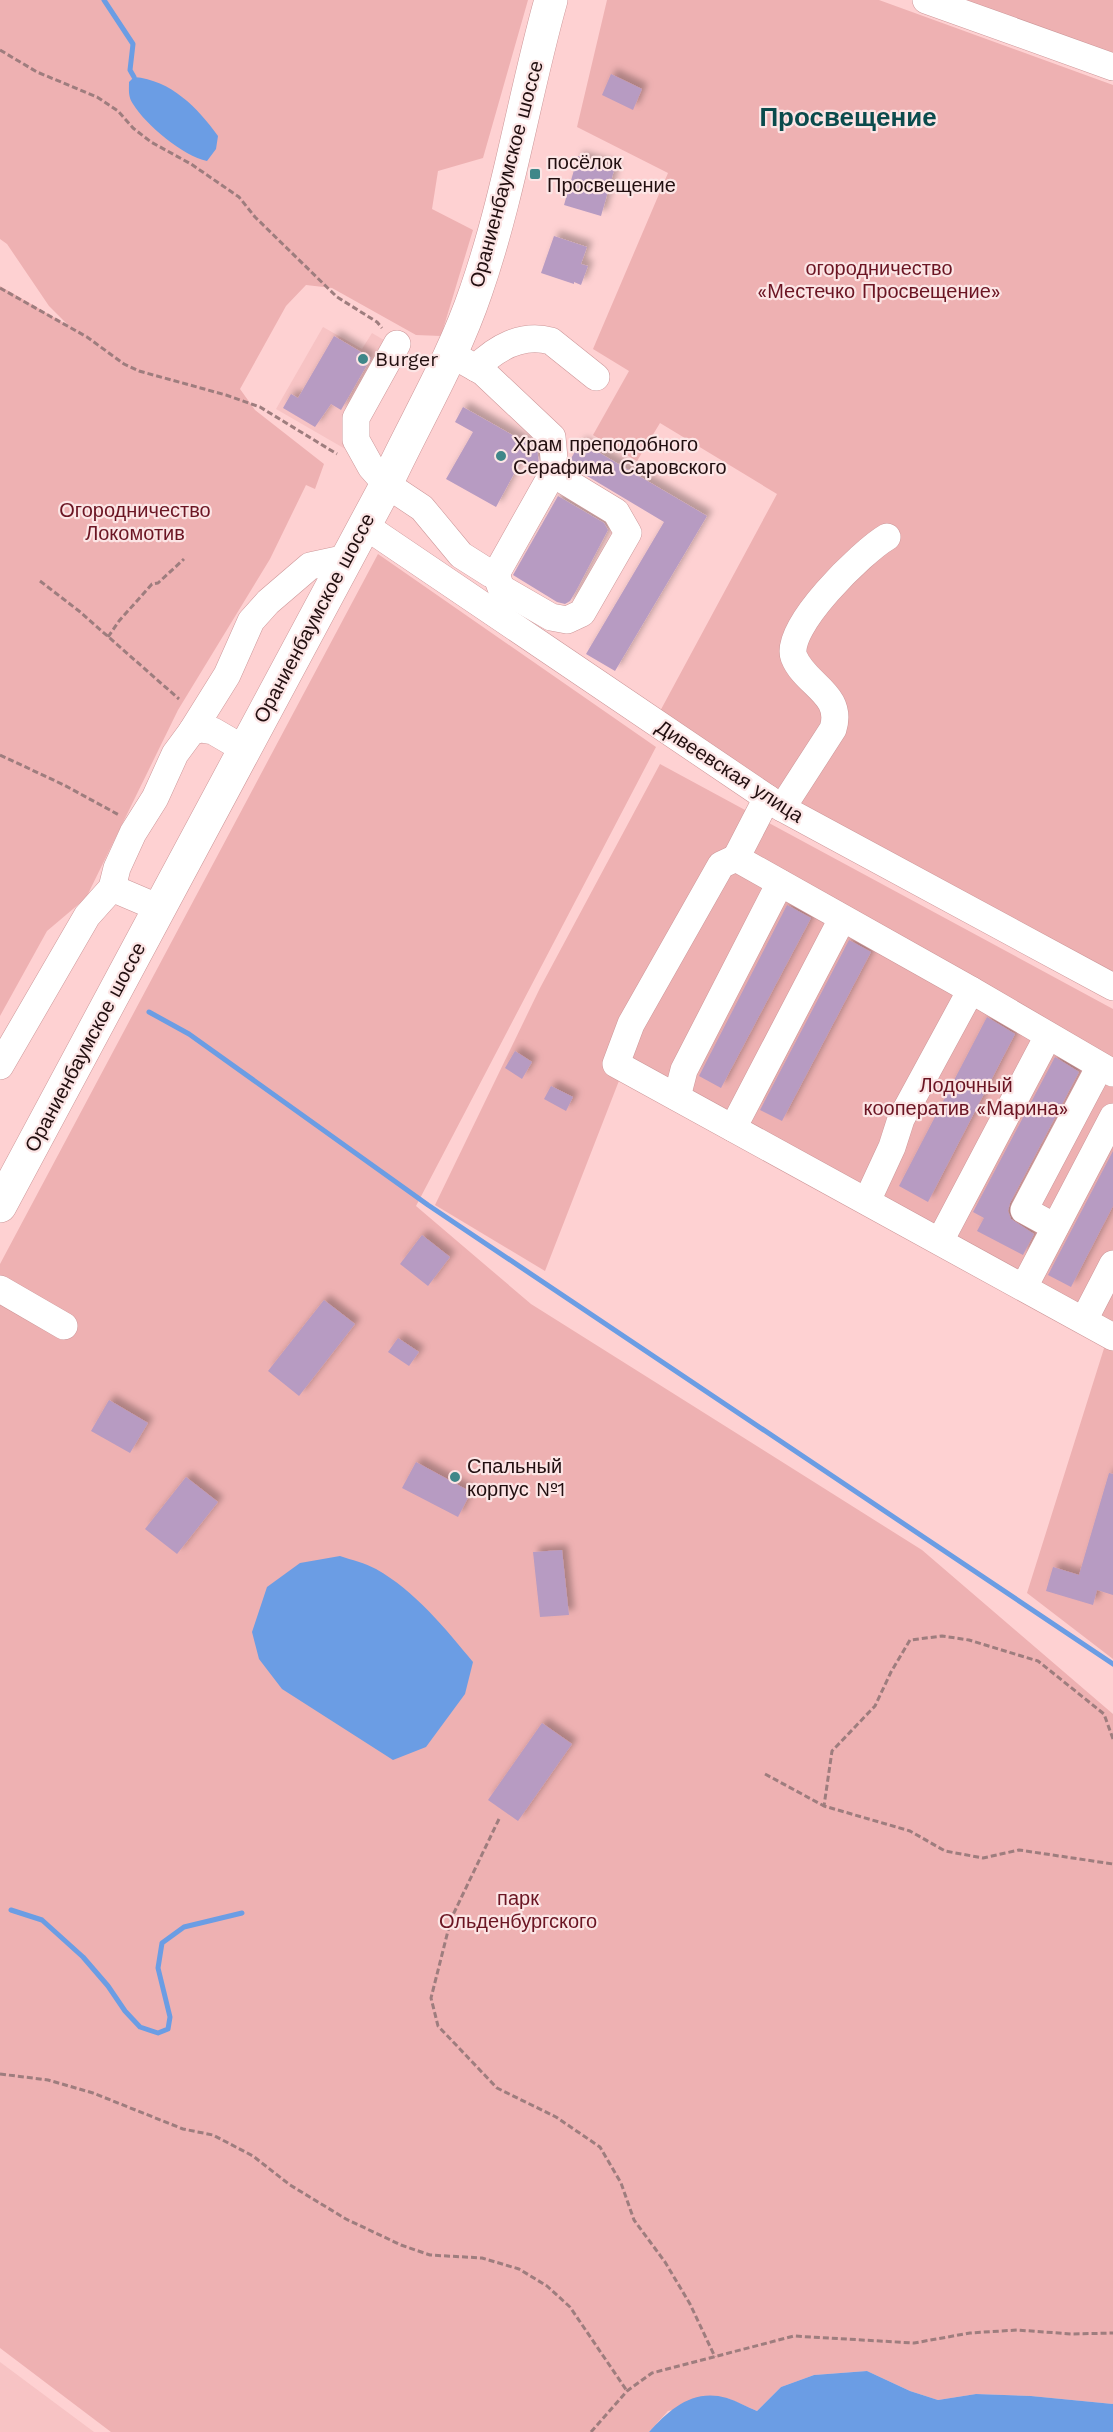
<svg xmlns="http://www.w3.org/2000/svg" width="1113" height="2432" font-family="'Work Sans',sans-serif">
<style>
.built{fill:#f7c3c4}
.green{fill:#eeb1b2}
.water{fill:#6b9de4}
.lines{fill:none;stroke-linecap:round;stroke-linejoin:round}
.stream{stroke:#6b9de4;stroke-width:5}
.building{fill:#b79bc2;filter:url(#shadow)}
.minor-casing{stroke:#cd9799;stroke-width:28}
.major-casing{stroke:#cd9799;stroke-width:34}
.path{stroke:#9e7d7e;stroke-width:3;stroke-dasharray:6 3;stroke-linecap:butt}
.minor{stroke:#fff;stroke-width:27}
.major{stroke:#fff;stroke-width:33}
.poi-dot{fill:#3f8789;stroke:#fce5e5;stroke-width:2}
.labels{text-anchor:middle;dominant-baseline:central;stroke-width:4.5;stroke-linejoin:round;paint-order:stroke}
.poi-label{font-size:20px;fill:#220f10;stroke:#fce5e5;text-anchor:start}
.street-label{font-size:20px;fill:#220f10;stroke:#fce5e5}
.park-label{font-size:20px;fill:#6b1523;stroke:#fce5e5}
.district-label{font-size:26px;font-weight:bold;fill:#0a4b4c;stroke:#fce5e5}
</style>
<defs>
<filter id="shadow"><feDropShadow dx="5.5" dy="-5.5" stdDeviation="3" flood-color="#0004"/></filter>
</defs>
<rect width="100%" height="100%" fill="#fed1d2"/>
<g class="built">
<polygon points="323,327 362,349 372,333 404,352 347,450 276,409"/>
<polygon points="0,2362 94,2432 0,2432"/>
</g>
<g class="green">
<polygon points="0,0 528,0 483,158 438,171 432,209 473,230 441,336 416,335 332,288 306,285 286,306 240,389 255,410 324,464 315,489 306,485 270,559 178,710 86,898 47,931 0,1016 0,286 69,326 49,306 7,244 0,239"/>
<polygon points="607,0 879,0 1113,85 1113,978 775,793 658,715 777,494 660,423 637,461 593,435 629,371 593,349 668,173 577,127"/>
<polygon points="961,0 1113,0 1113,58"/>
<polygon points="378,554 656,747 416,1206 531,1304 922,1550 1113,1714 1113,2404 1031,2396 976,2394 938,2400 910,2391 867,2371 814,2375 781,2387 757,2411 727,2398 668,2411 649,2432 111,2432 0,2348 0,1264"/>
<polygon points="660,764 1113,1009 1113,1659 1027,1593 1106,1342 622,1073 545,1271 435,1205 540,988"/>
</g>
<g class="water">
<path d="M134 77C171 80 198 108 218 136L216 149 207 161C183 156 146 125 133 104 128 97 129 90 129 82Z"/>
<path d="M340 1556C352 1560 365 1563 376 1569 415 1591 445 1628 473 1662L465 1694 426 1747 393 1760 282 1689 259 1659 252 1632 267 1587 300 1563Z"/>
<path d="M867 2371 910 2391 938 2400 976 2394 1031 2396 1113 2404V2432H649C670 2409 693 2388 727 2398 737 2401 747 2407 757 2411L781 2387 814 2375Z"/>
</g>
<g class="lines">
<g class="stream">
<polyline points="104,0 133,44 130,70 134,77"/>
<polyline points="149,1012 189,1034 428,1205 1113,1664"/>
<polyline points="11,1910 42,1920 83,1957 108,1986 125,2011 140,2027 158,2033 168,2029 170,2017 158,1968 162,1943 184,1927 242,1913"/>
</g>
</g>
<g class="building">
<polygon points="611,74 642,89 633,110 602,95"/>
<polygon points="578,156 615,167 601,216 564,205"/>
<polygon points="554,236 587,247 581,264 588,266 581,285 574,282 574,284 541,273"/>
<polygon points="334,336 371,358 341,410 331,404 315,427 283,408 291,394 298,398"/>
<polygon points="463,407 537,449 539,464 537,467 522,459 496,507 446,479 473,432 455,422"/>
<polygon points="581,442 707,516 615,671 586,654 664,522 572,467 570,460"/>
<polygon points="558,496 604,523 608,530 576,591 570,601 565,604 557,602 513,575"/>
<polygon points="787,905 811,918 721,1088 699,1076"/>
<polygon points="849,940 871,952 782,1121 760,1110"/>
<polygon points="987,1017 1015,1034 928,1202 899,1186"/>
<polygon points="515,1051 532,1062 522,1079 505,1068"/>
<polygon points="1055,1057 1079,1072 1010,1203 1008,1211 1011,1219 1034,1234 1023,1255 977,1231 984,1218 973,1212"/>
<polygon points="551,1086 573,1097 566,1111 544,1099"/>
<polygon points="1113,1151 1113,1206 1071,1287 1048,1275"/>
<polygon points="422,1235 450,1257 428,1286 400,1264"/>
<polygon points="324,1300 355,1324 299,1396 268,1371"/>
<polygon points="398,1338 419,1352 409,1366 388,1352"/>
<polygon points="109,1400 148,1423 130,1453 91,1431"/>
<polygon points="416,1462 471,1492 458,1517 402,1488"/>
<polygon points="1109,1473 1113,1474 1113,1595 1097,1590 1093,1605 1046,1591 1053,1567 1079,1575"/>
<polygon points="186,1477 218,1502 177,1554 145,1529"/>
<polygon points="562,1550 569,1615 540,1617 533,1552"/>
<polygon points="542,1723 572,1744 518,1821 488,1800"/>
</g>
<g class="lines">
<defs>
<g id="minor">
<polyline points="926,0 1113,67"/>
<polyline points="397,344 356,418 356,440 371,467 386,484 422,508 461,555 491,574 496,574 555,469"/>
<polyline points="451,354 483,372 552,437 555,469 560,478 616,512 628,533 582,613 567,620 551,617 501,588 496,574"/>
<path d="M476 368C496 348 522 333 551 341L596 377"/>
<polyline points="364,525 782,808 1113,987"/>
<polyline points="192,731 227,675 251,621 268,602 310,566 347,558"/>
<polyline points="767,798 736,858 971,990 1113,1073"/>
<path d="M782 808 833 729C844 694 805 685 794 657 783 628 863 551 887 537"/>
<polyline points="736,858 721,865 631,1024 616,1064 1113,1337"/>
<polyline points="112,888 159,908"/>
<polyline points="0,1066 87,916 112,888 117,868 133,833 155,798 175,754 192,731 201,729 213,731 244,749"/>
<polyline points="677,1097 684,1070 780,883"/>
<polyline points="733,1128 842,919"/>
<polyline points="867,1201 892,1147 901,1119 971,990"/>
<polyline points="1055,1227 1024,1210 1100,1066"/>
<polyline points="940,1241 1048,1036"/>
<polyline points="1024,1287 1113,1117"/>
<polyline points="0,1289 64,1326"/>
<polyline points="1084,1320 1113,1264"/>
</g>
<path id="major" d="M0 1206 382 493C413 425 452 362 476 291 509 196 524 96 551 0"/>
</defs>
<use href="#minor" class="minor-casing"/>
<use href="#major" class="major-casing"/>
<g class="path">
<polyline points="0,50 37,72 97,97 118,111 133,128 151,142 191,164 239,197 255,217 337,297 377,322 382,328"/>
<polyline points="0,288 87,337 124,364 139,371 226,395 260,407 337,454"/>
<polyline points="40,581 79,611 179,699"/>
<polyline points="108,637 119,621 152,584 158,583 184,559"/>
<polyline points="0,755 64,785 119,815"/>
<polyline points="1113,1739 1104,1714 1038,1661 969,1640 942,1636 910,1640 891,1672 875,1706 832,1751 824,1806 910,1831 945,1851 983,1858 1019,1850 1113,1864"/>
<polyline points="765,1774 824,1806"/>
<polyline points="499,1819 451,1919 431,1998 438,2026 497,2088 556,2117 600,2147 621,2183 634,2220 665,2262 690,2304 715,2357"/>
<polyline points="0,2074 48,2080 93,2093 183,2129 213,2135 253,2156 290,2185 346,2219 401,2245 430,2255 482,2258 519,2269 547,2286 570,2307 627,2391"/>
<polyline points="591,2432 627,2391 652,2373 794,2336 914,2343 970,2333 1017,2330 1072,2334 1113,2333"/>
</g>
<use href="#minor" class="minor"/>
<use href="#major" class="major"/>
</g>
<g class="poi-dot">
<rect x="529" y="168" width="12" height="12" rx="3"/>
<circle cx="363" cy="359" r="6"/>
<circle cx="501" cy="456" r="6"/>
<circle cx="455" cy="1477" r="6"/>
</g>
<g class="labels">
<g class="poi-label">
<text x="547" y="162">посёлок<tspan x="547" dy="23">Просвещение</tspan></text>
<text x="375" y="359">Burger</text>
<text x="513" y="444">Храм преподобного<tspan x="513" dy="23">Серафима Саровского</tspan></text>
<text x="467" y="1466">Спальный<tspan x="467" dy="23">корпус №1</tspan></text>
</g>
<g class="street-label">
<text transform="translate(506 174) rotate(-75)">Ораниенбаумское шоссе</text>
<text transform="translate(314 618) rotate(-62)">Ораниенбаумское шоссе</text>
<text transform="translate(730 771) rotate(33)">Дивеевская улица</text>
<text transform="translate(85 1047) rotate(-62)">Ораниенбаумское шоссе</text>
</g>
<g class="park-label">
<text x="879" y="268">огородничество<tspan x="879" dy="23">«Местечко Просвещение»</tspan></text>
<text x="135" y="510">Огородничество<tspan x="135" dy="23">Локомотив</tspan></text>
<text x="966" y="1085">Лодочный<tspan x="966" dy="23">кооператив «Марина»</tspan></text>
<text x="518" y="1898">парк<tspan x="518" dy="23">Ольденбургского</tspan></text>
</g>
<g class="district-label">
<text x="848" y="117">Просвещение</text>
</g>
</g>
</svg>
